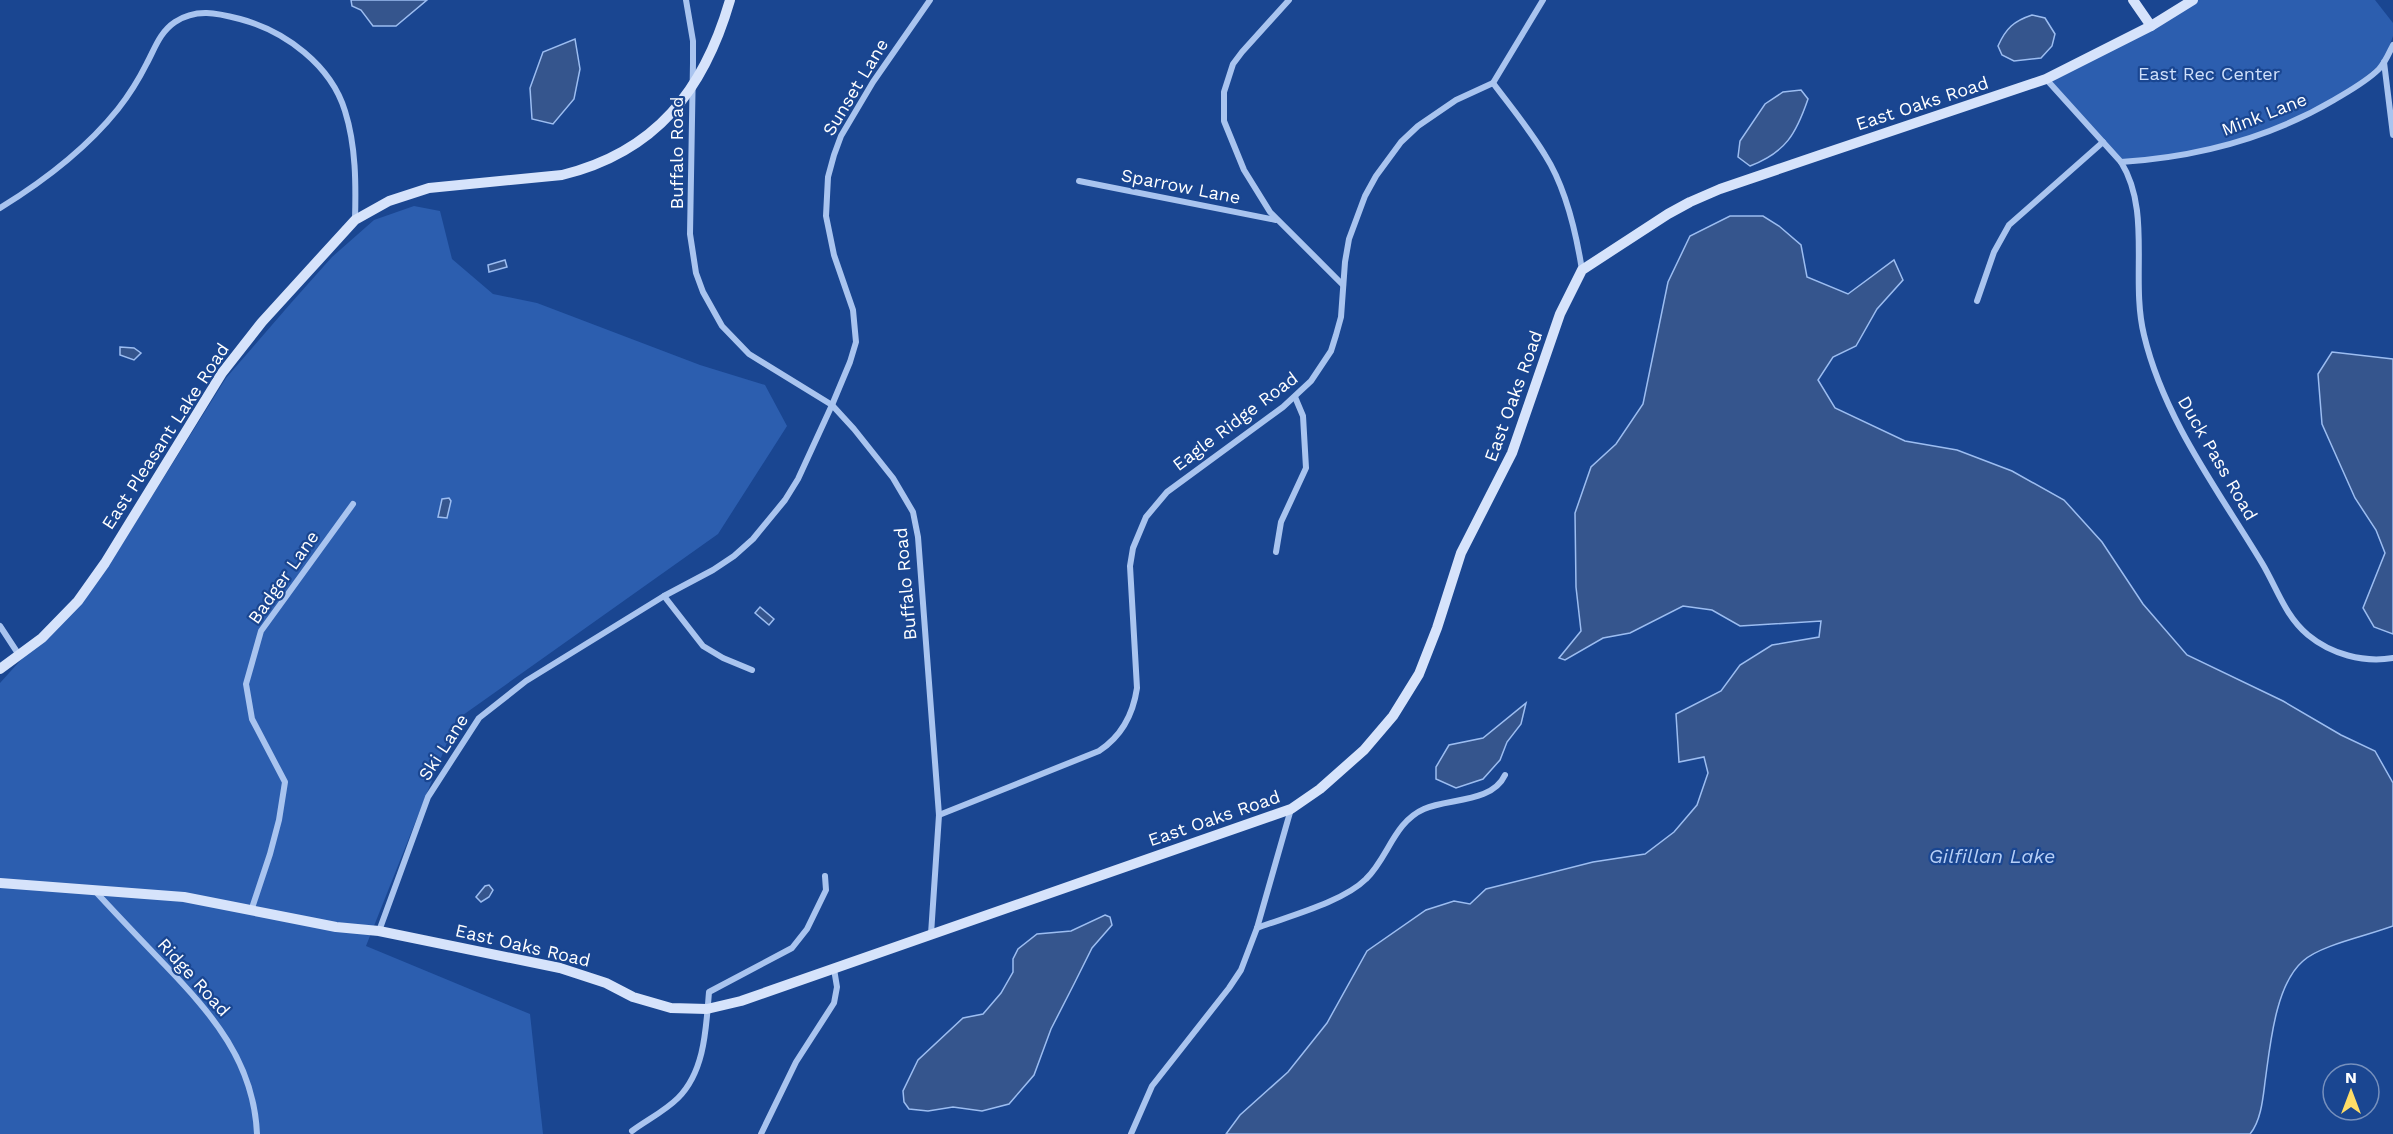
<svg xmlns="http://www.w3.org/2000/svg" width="2393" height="1134" font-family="'Work Sans',sans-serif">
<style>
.green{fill:#2c5eaf}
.water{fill:#35558d;stroke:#9cbdf1;stroke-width:1.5}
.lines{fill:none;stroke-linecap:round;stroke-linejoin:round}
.street{stroke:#a9c4ef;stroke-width:6}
.secondary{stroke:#d6e3fb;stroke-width:10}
.labels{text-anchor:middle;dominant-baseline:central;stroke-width:4.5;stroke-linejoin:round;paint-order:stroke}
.park-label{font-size:18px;fill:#cfe0fb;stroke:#1a4691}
.street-label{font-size:18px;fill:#fff;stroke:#1a4691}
.water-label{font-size:20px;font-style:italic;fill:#b5cef6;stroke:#1a4691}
</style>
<rect width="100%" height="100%" fill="#1a4691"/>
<g class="green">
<polygon points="2190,0 2375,0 2393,23 2393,36 2384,61 2346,93 2292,122 2220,148 2121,162 2046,79"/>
<polygon points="414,206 440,211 452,259 493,294 537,303 700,365 765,385 787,426 718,534 456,720 366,946 530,1014 543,1134 0,1134 0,683 114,557 226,378 291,303 332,257 374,220"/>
</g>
<g class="water">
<polygon points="351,0 427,0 396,26 373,26 361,10 352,6"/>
<path d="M2032 15 2045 18 2055 34 2052 46 2041 58 2014 61 2002 55 1998 46C2006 28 2014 21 2032 15Z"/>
<polygon points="575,39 580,69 574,99 553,124 532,119 530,88 543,52"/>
<path d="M1801 90 1808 99C1796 134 1786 152 1750 166L1738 157 1740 141 1765 104 1783 92Z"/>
<path d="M1730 216H1763L1779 226 1801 245 1807 277 1848 294 1894 260 1903 280 1877 309 1856 346 1833 357 1818 380 1835 408 1905 441 1957 450 2012 471 2064 500 2102 542 2143 604 2187 655 2283 701 2341 735 2375 751 2393 783V926C2370 935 2320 945 2303 961 2275 985 2270 1047 2265 1082 2263 1098 2261 1121 2250 1134H1226L1240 1115 1288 1072 1327 1023 1367 951 1426 910 1454 901 1470 904 1486 889 1593 862 1645 854 1674 832 1697 805 1708 773 1704 757 1679 762 1676 714 1721 691 1740 665 1772 645 1819 637 1821 621 1740 626 1712 610 1683 606 1630 633 1603 638 1565 660 1559 658 1581 631 1576 587 1575 513 1591 467 1616 444 1643 404 1668 282 1690 236Z"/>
<polygon points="505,260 507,267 489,272 488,265"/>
<polygon points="120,347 134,348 141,353 134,360 120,355"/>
<polygon points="2332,352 2393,359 2393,634 2374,627 2363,608 2385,553 2376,530 2355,498 2322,424 2318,374"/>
<polygon points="449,498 451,501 447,518 438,517 442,499"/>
<polygon points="760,607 774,619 769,625 755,613"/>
<polygon points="1526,703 1521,724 1507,742 1500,760 1483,779 1456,788 1436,779 1436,767 1449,745 1483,738"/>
<polygon points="489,885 493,890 489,897 481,902 476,897 485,886"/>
<polygon points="1105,915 1110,917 1112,925 1092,948 1074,984 1051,1029 1034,1075 1009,1104 982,1111 953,1107 928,1111 909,1109 904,1102 903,1091 918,1060 963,1018 983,1014 1001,993 1013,972 1013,959 1018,949 1037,934 1071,931"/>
</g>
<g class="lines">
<g class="street">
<polyline points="686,0 693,41 693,63 690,234 696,273 703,292 722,326 749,354 832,405 854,429 893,478 913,512 918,537 939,815 931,934"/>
<polyline points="1289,0 1242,52 1233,64 1224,92 1224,121 1244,170 1270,212 1343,285"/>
<polyline points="2384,62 2393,135"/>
<path d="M2046 79 2121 162C2152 212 2130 278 2144 335 2164 419 2218 490 2262 563 2277 588 2285 616 2308 635 2331 654 2363 663 2393 658"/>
<path d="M1493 83C1511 107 1530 130 1545 155 1566 188 1576 232 1582 270"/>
<path d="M2121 162C2197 157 2268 139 2334 100 2349 91 2366 82 2379 69 2385 63 2389 53 2393 45"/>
<polyline points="1079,181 1276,220"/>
<path d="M0 208C44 181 86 149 118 109 129 95 139 79 147 63 155 48 160 32 175 22 196 8 217 13 240 19 285 31 331 65 345 111 356 146 356 184 355 220"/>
<polyline points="1977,301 1994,252 2009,225 2103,142"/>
<polyline points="1276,552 1281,522 1306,468 1303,416 1295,397"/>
<polyline points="664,596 703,646 723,658 752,670"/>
<polyline points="0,626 19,655"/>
<path d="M939 815 1099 751C1122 736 1133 715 1137 688L1130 566 1133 548 1146 517 1167 492 1283 407 1311 381 1331 351 1336 335 1341 317 1345 262 1349 239 1365 196 1376 176 1401 142 1418 126 1456 100 1493 83 1543 0"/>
<path d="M95 891C118 916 141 940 165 965 212 1014 254 1062 257 1134"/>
<polyline points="251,911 270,854 279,820 285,782 252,719 246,684 261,631 353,504"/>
<path d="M1257 928C1289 916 1343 902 1366 879 1388 858 1394 822 1424 809 1449 798 1492 803 1505 775"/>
<polyline points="379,931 428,797 479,718 526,681 664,596 713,570 734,556 753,539 785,500 798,479 832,405 850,362 856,342 853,310 834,255 826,216 828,177 834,155 841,136 873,82 930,0"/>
<path d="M632 1131C647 1120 665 1111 678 1098 705 1071 706 1028 709 992L792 948 807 929 826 890 825 876"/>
<polyline points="761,1134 796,1062 834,1003 837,987 834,969"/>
<polyline points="1131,1134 1152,1086 1229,988 1241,970 1257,928 1291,809"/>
</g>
<g class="secondary">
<polyline points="2133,0 2151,26"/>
<path d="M0 669 42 638 78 601 105 563 222 373 262 322 355 220 389 201 429 188 562 175C656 152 704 90 730 0"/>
<polyline points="0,883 184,897 336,927 379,931 560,968 606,983 633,997 671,1008 707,1009 741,1001 1291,809 1320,789 1364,750 1393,716 1419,674 1437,628 1461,553 1512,453 1560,314 1582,270 1668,214 1690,202 1720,189 1820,155 2046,79 2151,26 2193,0"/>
</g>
</g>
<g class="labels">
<g class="park-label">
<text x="2209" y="73">East Rec Center</text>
</g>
<g class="street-label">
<text transform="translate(855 87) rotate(-59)">Sunset Lane</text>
<text transform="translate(1922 103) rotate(-18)">East Oaks Road</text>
<text transform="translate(2264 114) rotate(-21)">Mink Lane</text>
<text transform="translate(676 153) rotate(-90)">Buffalo Road</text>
<text transform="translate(1181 186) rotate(11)">Sparrow Lane</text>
<text transform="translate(1513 396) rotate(-70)">East Oaks Road</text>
<text transform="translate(1235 421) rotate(-37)">Eagle Ridge Road</text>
<text transform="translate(165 436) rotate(-57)">East Pleasant Lake Road</text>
<text transform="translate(2218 458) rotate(60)">Duck Pass Road</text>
<text transform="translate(283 577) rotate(-55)">Badger Lane</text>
<text transform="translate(905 584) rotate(-95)">Buffalo Road</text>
<text transform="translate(443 747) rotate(-57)">Ski Lane</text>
<text transform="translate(1214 818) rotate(-19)">East Oaks Road</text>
<text transform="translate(523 945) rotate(13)">East Oaks Road</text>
<text transform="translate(194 977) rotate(48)">Ridge Road</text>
</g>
<g class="water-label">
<text x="1992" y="856">Gilfillan Lake</text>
</g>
</g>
<g transform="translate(2351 1092)"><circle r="28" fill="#1a4691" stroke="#7690bd" stroke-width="1.5"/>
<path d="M0-4.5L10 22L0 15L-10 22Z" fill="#ffdd67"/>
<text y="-9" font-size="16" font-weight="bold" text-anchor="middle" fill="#ffffff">N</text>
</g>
</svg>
